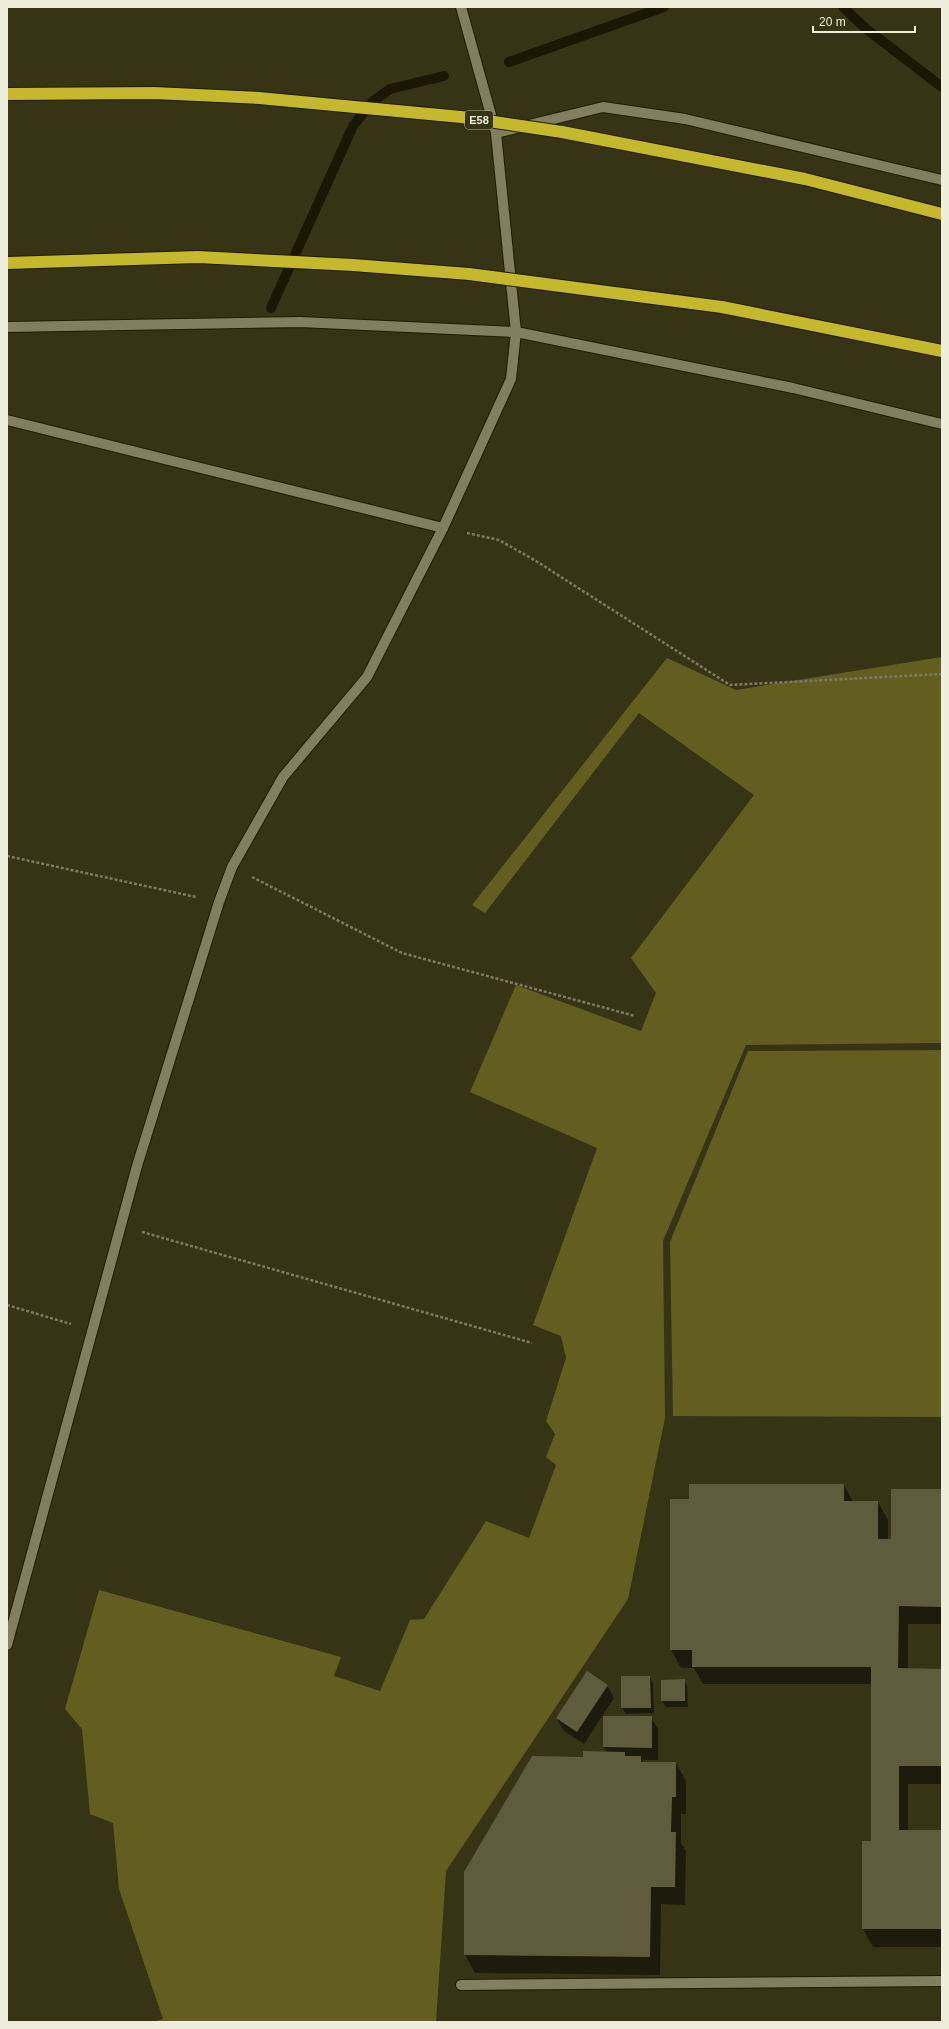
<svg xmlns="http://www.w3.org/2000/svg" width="949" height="2029" font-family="Helvetica,sans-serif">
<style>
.green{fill:#635d20}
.shadow{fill:#0007}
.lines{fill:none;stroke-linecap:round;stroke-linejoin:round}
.stream{stroke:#1a1803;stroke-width:10}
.building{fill:#5e5c3d}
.lane-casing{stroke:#1e1c00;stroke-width:12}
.street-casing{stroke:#1e1c00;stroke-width:12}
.secondary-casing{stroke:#1e1c00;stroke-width:12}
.path{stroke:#7c7a61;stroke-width:2.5;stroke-dasharray:3 2;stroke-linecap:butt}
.lane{stroke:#817f5f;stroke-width:10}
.street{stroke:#817f5f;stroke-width:10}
.secondary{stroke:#817f5f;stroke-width:10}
.highway-bridge-casing{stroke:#1e1c00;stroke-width:14;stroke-linecap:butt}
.highway-bridge{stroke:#c5b82c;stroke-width:12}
.labels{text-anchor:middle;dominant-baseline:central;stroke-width:3;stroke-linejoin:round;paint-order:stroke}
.shield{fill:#373416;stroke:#b8b6a1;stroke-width:1}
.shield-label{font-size:11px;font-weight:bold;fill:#efeedc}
</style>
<rect width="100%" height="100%" fill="#373416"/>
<g class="green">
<polygon points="942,657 942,1043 746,1045 663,1241 665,1418 628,1599 446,1871 436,2022 154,2022 163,2019 119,1889 113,1823 90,1814 82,1729 65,1709 99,1590 341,1657 334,1676 380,1691 410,1620 424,1619 486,1521 529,1538 556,1465 546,1457 555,1434 546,1421 566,1358 561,1336 533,1325 597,1148 470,1092 516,985 641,1031 656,993 631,958 754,795 639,713 485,913 472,905 667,658 736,690"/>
<polygon points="942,1050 942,1417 673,1416 670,1242 748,1051"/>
</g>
<g class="shadow">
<polygon points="844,1485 853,1502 878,1502 888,1520 888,1540 892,1540 942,1490 942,1624 908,1624 908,1669 942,1670 942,1784 908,1784 908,1831 942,1831 942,1947 873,1947 863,1929 863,1842 872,1842 872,1684 703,1684 694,1668 681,1668 671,1650 690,1500"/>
<polygon points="622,1677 650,1677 653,1683 654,1713 626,1714 622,1708"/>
<polygon points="684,1680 687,1686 688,1707 666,1707 662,1701"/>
<polygon points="607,1685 614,1698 584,1744 564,1731 557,1719"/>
<polygon points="651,1717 658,1729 658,1760 642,1760 644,1763 676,1763 686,1781 686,1814 681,1814 681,1843 686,1851 685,1905 661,1904 660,1975 475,1973 465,1955 465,1872 584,1758 607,1753 604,1747"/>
</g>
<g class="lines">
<g class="stream">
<polyline points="843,7 865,28 942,87"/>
<polyline points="509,62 664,7"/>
<polyline points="271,308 353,126 372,102 390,89 444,76"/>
</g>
</g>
<g class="building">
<polygon points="689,1484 844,1484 844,1501 878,1501 878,1539 891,1539 891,1489 942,1489 942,1607 899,1606 898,1668 942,1669 942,1766 899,1766 899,1830 942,1830 942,1929 862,1929 862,1841 871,1841 871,1667 692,1667 692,1650 670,1650 670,1499 689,1499"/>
<polygon points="587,1671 608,1685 577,1732 556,1718"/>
<polygon points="621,1676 650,1676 651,1708 621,1708"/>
<polygon points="685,1679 685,1701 661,1701 661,1680"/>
<polygon points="603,1716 652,1716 652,1748 603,1747"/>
<polygon points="583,1751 625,1752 625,1756 641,1756 641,1762 676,1762 676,1797 672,1797 671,1832 676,1832 675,1887 651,1887 650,1957 464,1955 464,1872 532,1756 583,1757"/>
</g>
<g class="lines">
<defs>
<polyline id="lane" points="461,1985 942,1981"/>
<g id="street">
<polyline points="496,133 603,107 685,119 942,180"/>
<polyline points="7,420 443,528"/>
<polyline points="7,1645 137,1166 219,902 232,867 283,777 367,677 443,528 511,379 516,332"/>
</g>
<g id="secondary">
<polyline points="461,7 496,133 516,332"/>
<polyline points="7,327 300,322 516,332 793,388 942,424"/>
</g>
</defs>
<use href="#lane" class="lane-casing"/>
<use href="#street" class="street-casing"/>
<use href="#secondary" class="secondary-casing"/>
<g class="path">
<polyline points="467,533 499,540 536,561 730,685 942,674"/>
<polyline points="7,856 196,897"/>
<polyline points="252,877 402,953 635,1016"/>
<polyline points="142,1232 532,1343"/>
<polyline points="7,1305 71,1324"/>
</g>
<use href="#lane" class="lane"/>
<use href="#street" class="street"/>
<use href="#secondary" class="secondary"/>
<defs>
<g id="highway-bridge">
<polyline points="7,94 154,93 259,98 461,117 562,132 805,179 942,214"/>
<polyline points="7,263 198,257 353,265 469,274 722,307 942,351"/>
</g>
</defs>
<use href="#highway-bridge" class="highway-bridge-casing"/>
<use href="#highway-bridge" class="highway-bridge"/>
</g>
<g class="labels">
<rect class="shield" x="465" y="111" width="28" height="18" rx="3"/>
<g class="shield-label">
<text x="479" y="120">E58</text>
</g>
</g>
<rect width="949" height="2029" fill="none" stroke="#efeedc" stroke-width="16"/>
<path d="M813 26v6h102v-6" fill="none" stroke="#efeedc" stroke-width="2"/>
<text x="819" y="26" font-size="12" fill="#efeedc" stroke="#373416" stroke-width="3" paint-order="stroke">20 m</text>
</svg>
